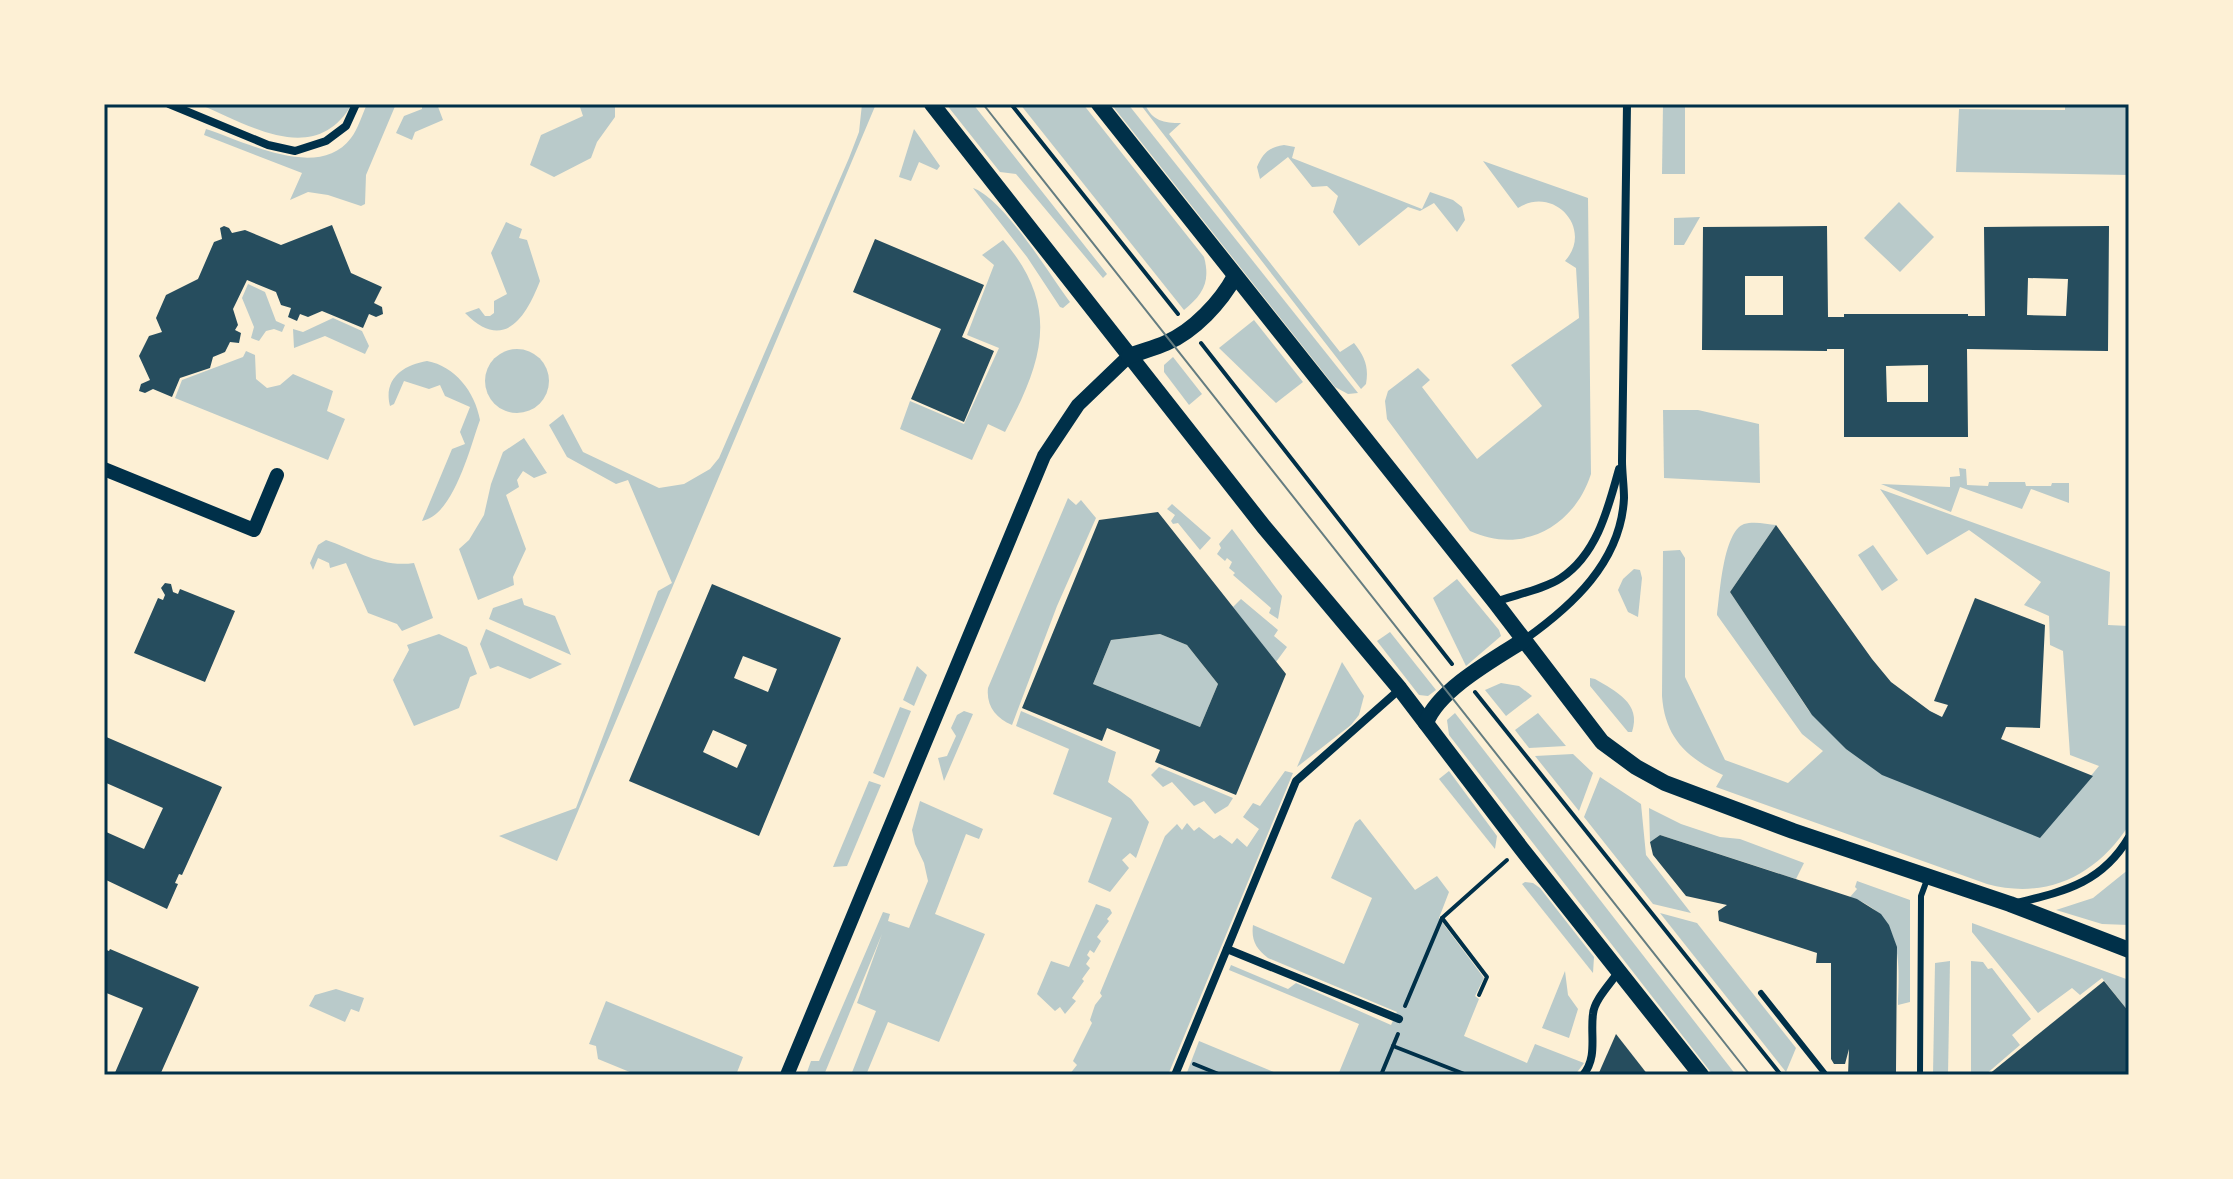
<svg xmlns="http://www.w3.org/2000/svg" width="2233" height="1179" font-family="'PT Serif',serif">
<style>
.green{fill:#b9caca}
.building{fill:#264d5e;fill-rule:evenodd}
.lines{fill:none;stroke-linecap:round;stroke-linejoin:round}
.path{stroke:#003049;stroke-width:4}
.service{stroke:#003049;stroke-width:6}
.minor{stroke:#003049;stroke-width:8}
.tertiary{stroke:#003049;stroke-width:14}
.secondary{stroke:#003049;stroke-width:16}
.tram{stroke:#657d81;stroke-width:2}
.neatline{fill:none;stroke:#003049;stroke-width:3}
</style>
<rect width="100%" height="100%" fill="#fdf0d5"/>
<g class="green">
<path d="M199 104H352C315 168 249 125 199 104Z"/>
<path d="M367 104H396L366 175 365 204 361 206 328 195 308 192 290 200 302 173 204 135 206 129C246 142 319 181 351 138 358 129 362 115 367 104Z"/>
<polygon points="422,104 437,104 443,120 415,132 412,140 396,133 404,116 422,109"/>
<polygon points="579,104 615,104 615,117 597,142 591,158 554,177 530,165 541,135 583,116"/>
<polygon points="862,104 876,104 557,861 499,836 576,808 658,591 672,583 628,480 616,484 567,457 549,425 563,414 583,452 659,488 684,484 710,469 719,458 849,158 859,132"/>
<polygon points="946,104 973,104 1107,274 1103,278 1016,174 1000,172"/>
<path d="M1020 104H1083L1204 257C1211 283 1202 295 1184 310Z"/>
<polygon points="1111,104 1128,104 1358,393 1348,394 1335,387"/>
<path d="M1140 104H1145C1152 121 1164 123 1181 123L1169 134 1340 352 1354 343C1365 357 1369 367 1366 384L1361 389Z"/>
<polygon points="1663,104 1685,104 1685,174 1662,174"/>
<polygon points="2065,104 2129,104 2129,175 1956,172 1959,109 2065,110"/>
<polygon points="914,129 940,166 937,170 919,162 911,181 899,177"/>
<path d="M1284 145 1295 147 1292 158 1422 209 1430 192 1453 200 1462 207 1465 220 1457 232 1434 203 1420 211 1408 207 1359 246 1333 212 1338 196 1327 186 1312 187 1288 157 1260 179 1257 167C1263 153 1269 147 1284 145Z"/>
<path d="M1483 161 1588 198 1591 474C1574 527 1522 555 1470 531L1387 419 1385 401 1388 391 1418 368 1430 380 1422 387 1477 459 1542 406 1511 365 1579 318 1576 268 1565 261C1594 229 1554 185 1518 208Z"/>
<path d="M973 188C1004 199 1049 274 1070 302L1063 308 1060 307 1027 257Z"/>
<polygon points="1899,202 1934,237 1900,272 1864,238"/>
<polygon points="1700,217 1684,245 1674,245 1674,218"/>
<path d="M506 222 522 229 519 238 527 240 540 281C526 317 504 353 465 313L479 308 485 316H490L494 313V301L507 294 491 253Z"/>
<path d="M1003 240C1061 307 1043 361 1005 432L988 424 972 460 900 429 910 401 964 424 999 348 967 335 994 265 982 255Z"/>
<polygon points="248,284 265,292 276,321 285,325 282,332 274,329 266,331 259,341 251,338 254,327 242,298"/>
<polygon points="333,318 362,331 369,346 365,354 325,336 294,348 293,329 303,332"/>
<polygon points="1254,320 1303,382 1276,403 1219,348"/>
<circle cx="517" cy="381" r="32"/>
<polygon points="246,351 255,355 256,379 267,388 280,385 293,374 333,391 327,411 345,419 328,460 175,398 182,380 243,357"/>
<polygon points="1173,357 1202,394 1189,405 1164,372 1164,365"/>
<path d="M427 361C455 366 475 392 480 420 470 447 454 515 422 521L452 449 465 444 460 432 470 407 445 396 440 385 429 389 404 381 394 404 390 406C383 379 403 365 427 361Z"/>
<polygon points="1663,410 1698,410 1759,424 1760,483 1664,478"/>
<polygon points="524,438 547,473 534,478 523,471 517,480 519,487 506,495 526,549 513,577 514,585 478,600 459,549 469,540 484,515 491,484 503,452"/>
<polygon points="1959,468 1966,469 1967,485 1988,486 1989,482 2025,482 2026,486 2051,486 2052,483 2069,483 2069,503 2031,489 2022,509 1960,487 1951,512 1881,484 1950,487 1950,477 1960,476"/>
<path d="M1880 489 2110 572 2108 625 2129 626V825C2096 876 2046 900 1987 884L1716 787 1723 775C1687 758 1665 738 1662 696L1663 551 1680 550 1685 558V677L1725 760 1788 783 1823 751 1802 734 1717 615C1720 594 1723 532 1744 524 1754 521 1767 524 1776 525L1730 592 1809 711 1837 738 2041 836 2099 766 2070 755 2063 651 2050 645 2049 616 2024 605 2041 582 1969 530 1927 555Z"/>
<path d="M1068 498 1076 505 1081 500 1096 518 1057 606 1012 725C996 718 986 706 988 688Z"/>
<polygon points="1172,504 1211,538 1200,550 1178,523 1173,524 1171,521 1175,515 1167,509"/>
<polygon points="1232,529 1282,596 1278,619 1269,613 1271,608 1233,575 1235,573 1229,568 1232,562 1227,558 1225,561 1217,554 1221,548 1219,544"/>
<path d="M326 540C356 550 381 568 414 563L433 618 402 631 397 624 368 613 346 563 330 568 329 563 318 558 313 570 310 563 318 545Z"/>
<polygon points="1873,545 1898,580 1882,591 1858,555"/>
<polygon points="1634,569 1640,570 1642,578 1638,617 1628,612 1618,590 1623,579"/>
<polygon points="1457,579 1499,630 1501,636 1466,666 1433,598"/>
<polygon points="522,598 524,605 555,616 571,655 489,619 493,608"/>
<polygon points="1241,599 1278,630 1274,636 1287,647 1276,662 1233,607"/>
<polygon points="486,629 562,664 530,679 498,666 490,669 480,644"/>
<polygon points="1390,632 1436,690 1428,696 1419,695 1377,641"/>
<polygon points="439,634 467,647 477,674 470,677 459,708 414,726 393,680 409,650 407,645"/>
<polygon points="1160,634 1187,645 1218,684 1200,727 1093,684 1111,640"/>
<polygon points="1342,662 1364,696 1359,715 1351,725 1297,767"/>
<polygon points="917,666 927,675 914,706 903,700"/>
<path d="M1590 678 1595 679C1615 691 1642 703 1632 732H1628L1590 686Z"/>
<polygon points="1501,683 1519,686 1532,696 1506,716 1485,690"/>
<polygon points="900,707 911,711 884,778 873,773"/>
<polygon points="964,711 973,714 944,781 938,758 947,756 956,736 951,728 957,715"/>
<polygon points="1021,711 1116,752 1108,782 1131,799 1149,822 1136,858 1130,853 1122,860 1129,868 1110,892 1088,882 1112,818 1053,794 1069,749 1016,726"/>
<polygon points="1455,713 1736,1075 1713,1075 1449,735 1447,720"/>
<polygon points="1538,713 1566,746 1529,748 1515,730"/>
<polygon points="1573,754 1593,773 1579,811 1535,756"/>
<polygon points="1159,767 1233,798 1228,806 1215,814 1204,801 1194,806 1172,782 1163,787 1151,775"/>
<polygon points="1285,771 1293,773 1168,1075 1069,1075 1077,1065 1073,1061 1092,1023 1090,1020 1095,1005 1102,996 1100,993 1165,836 1177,824 1182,830 1187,823 1194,831 1199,827 1214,839 1220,835 1232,844 1237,838 1247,847 1259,829 1243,817 1253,803 1260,806"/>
<polygon points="1449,771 1497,836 1495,849 1439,779"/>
<polygon points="1600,777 1641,804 1646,855 1691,913 1653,904 1584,817"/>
<polygon points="869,781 881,785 847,866 833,867"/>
<polygon points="920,801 983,829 979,839 966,834 935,914 985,934 939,1042 888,1022 866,1075 851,1075 876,1011 857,1003 882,934 824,1075 806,1075 811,1061 819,1061 883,912 890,914 888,921 909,928 928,881 924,863 915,844 912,830"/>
<polygon points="1649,808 1681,824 1720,837 1740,839 1804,863 1796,879 1660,835 1650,842"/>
<path d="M1360 819 1415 890 1437 876 1449 892 1439 918 1484 978 1475 996 1479 999 1464 1036 1527 1063 1535 1044 1584 1063 1575 1075H1338L1359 1024 1229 970 1231 965 1288 989 1296 983 1391 1025 1397 1012 1268 958C1256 949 1251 940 1253 925L1344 964 1372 898 1331 878 1355 823Z"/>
<polygon points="2129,869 2129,925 2102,924 2056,910 2093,898"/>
<path d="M1857 881 1910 900V1002L1898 1005C1900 959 1902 914 1850 897L1857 889 1855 887Z"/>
<polygon points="1525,882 1533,883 1540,888 1594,957 1593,973 1522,884"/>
<polygon points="1096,904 1110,909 1112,913 1107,919 1109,921 1097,937 1101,941 1094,953 1090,950 1087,955 1090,958 1086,964 1090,968 1082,979 1084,981 1072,998 1076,1001 1065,1014 1060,1007 1055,1011 1037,994 1051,961 1069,967"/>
<polygon points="1660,913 1697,923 1796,1048 1786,1072"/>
<polygon points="1972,923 2129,980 2129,1012 2102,978 2080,995 2072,988 2038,1013 1972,932"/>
<polygon points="1950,961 1948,1075 1933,1075 1935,963"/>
<polygon points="1971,961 1983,962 1988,969 1992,968 2031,1019 2012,1035 2020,1045 1985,1075 1971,1075"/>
<polygon points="1565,971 1568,995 1578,1009 1569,1038 1542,1028"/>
<polygon points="336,989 364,998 359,1012 351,1009 345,1022 309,1006 315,995"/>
<polygon points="606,1001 743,1057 736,1075 637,1075 598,1059 596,1046 589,1044"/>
<polygon points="1199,1041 1281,1075 1186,1075"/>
</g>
<g class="building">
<polygon points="332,225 351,273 382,287 374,303 382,307 383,314 376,317 369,314 363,328 322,311 308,317 300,314 297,321 288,317 291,308 281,305 276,292 247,280 233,309 238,325 235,330 241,333 239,343 230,342 225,352 213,357 210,368 180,378 172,397 153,389 145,393 139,391 141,384 150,380 139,356 149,336 162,332 156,318 166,295 198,279 214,242 222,239 220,228 224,226 229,228 232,233 245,230 281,245"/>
<path d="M1827 226 1828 317H1844V314H1968V316H1985L1984 227 2109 226 2108 351 1967 349 1968 437H1844V349H1827V351L1702 350 1703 227ZM1745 276H1783V315H1745ZM2028 278 2068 279 2066 316 2027 315ZM1928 365V402H1887L1886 366Z"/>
<polygon points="875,239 984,285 962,337 994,351 964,422 911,399 941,329 853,292"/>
<path d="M1158 512 1286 674 1236 795 1155 762 1160 750 1107 728 1102 741 1022 708 1099 520ZM1160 634 1187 645 1218 684 1200 727 1093 684 1111 640Z"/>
<polygon points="1776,525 1872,659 1891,682 1930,711 1942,717 1948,705 1934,701 1975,598 2045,625 2040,728 2006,727 2001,739 2093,776 2040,838 1882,775 1846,749 1812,715 1730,592"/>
<polygon points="165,583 171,584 173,592 178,594 180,589 235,611 205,682 134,653 158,598 163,600 165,595 161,588"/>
<path d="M712 584 841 638 759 836 629 781ZM743 656 777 669 768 692 734 678ZM713 730 747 745 737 768 703 752Z"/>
<polygon points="104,736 222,787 182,875 179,874 175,883 178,884 167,909 104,879 104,831 144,849 163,808 104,782"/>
<polygon points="1660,835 1857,899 1881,914 1889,925 1897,947 1896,1072 1893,1075 1848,1075 1849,1049 1845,1064 1834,1064 1831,1059 1831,963 1816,963 1817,953 1719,921 1718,911 1727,905 1686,896 1653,855 1650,842"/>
<polygon points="104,949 109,951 110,949 199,987 160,1075 114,1075 143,1008 104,992"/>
<polygon points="2104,981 2129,1012 2129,1075 1988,1075"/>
<polygon points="1616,1034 1648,1075 1598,1075"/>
</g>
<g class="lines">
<g class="path">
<polyline points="1011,104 1178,314"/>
<polyline points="1201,343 1452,664"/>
<polyline points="1475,692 1781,1075"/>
<polyline points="1442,918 1487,977 1479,995"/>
<polyline points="1405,1006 1442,918 1507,860"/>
<polyline points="1393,1046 1467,1075"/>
<polyline points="1194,1064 1221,1075"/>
<polyline points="1381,1075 1398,1034"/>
</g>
<g class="service">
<polyline points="1761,993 1826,1075"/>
<polyline points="1920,1075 1921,896 1928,877"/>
</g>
<g class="minor">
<polyline points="169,104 268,145 295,151 326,141 346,126 356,104"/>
<path d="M1495 602C1514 595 1545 589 1561 578 1597 554 1608 509 1619 469"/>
<path d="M1524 640C1572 606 1621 562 1624 498 1624 486 1622 473 1622 461L1627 104"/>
<path d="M2017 903C2065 891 2102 883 2129 837"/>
<polyline points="1227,949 1399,1019"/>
<polyline points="1175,1075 1296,781 1400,689"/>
<path d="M1583 1075C1598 1057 1590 1035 1593 1014 1594 1000 1611 983 1619 971"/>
</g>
<g class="tertiary">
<polyline points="104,469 254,530 277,475"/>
<polyline points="787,1075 1044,456 1078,405 1129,356"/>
</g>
<g class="secondary">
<polyline points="932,104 1264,527 1400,689 1521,848 1701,1075"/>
<polyline points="1099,104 1495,602 1602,742 1636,767 1665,783 1793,831 2010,904 2129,950"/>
<path d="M1129 356C1142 351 1155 348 1166 343 1194 331 1221 302 1235 276"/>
<path d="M1426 723C1438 690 1494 659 1524 640"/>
</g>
<polyline class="tram" points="983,104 1750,1075"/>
</g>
<rect width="2233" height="1179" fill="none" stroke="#fdf0d5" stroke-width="212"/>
<rect x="106" y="106" width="2021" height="967" class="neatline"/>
</svg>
